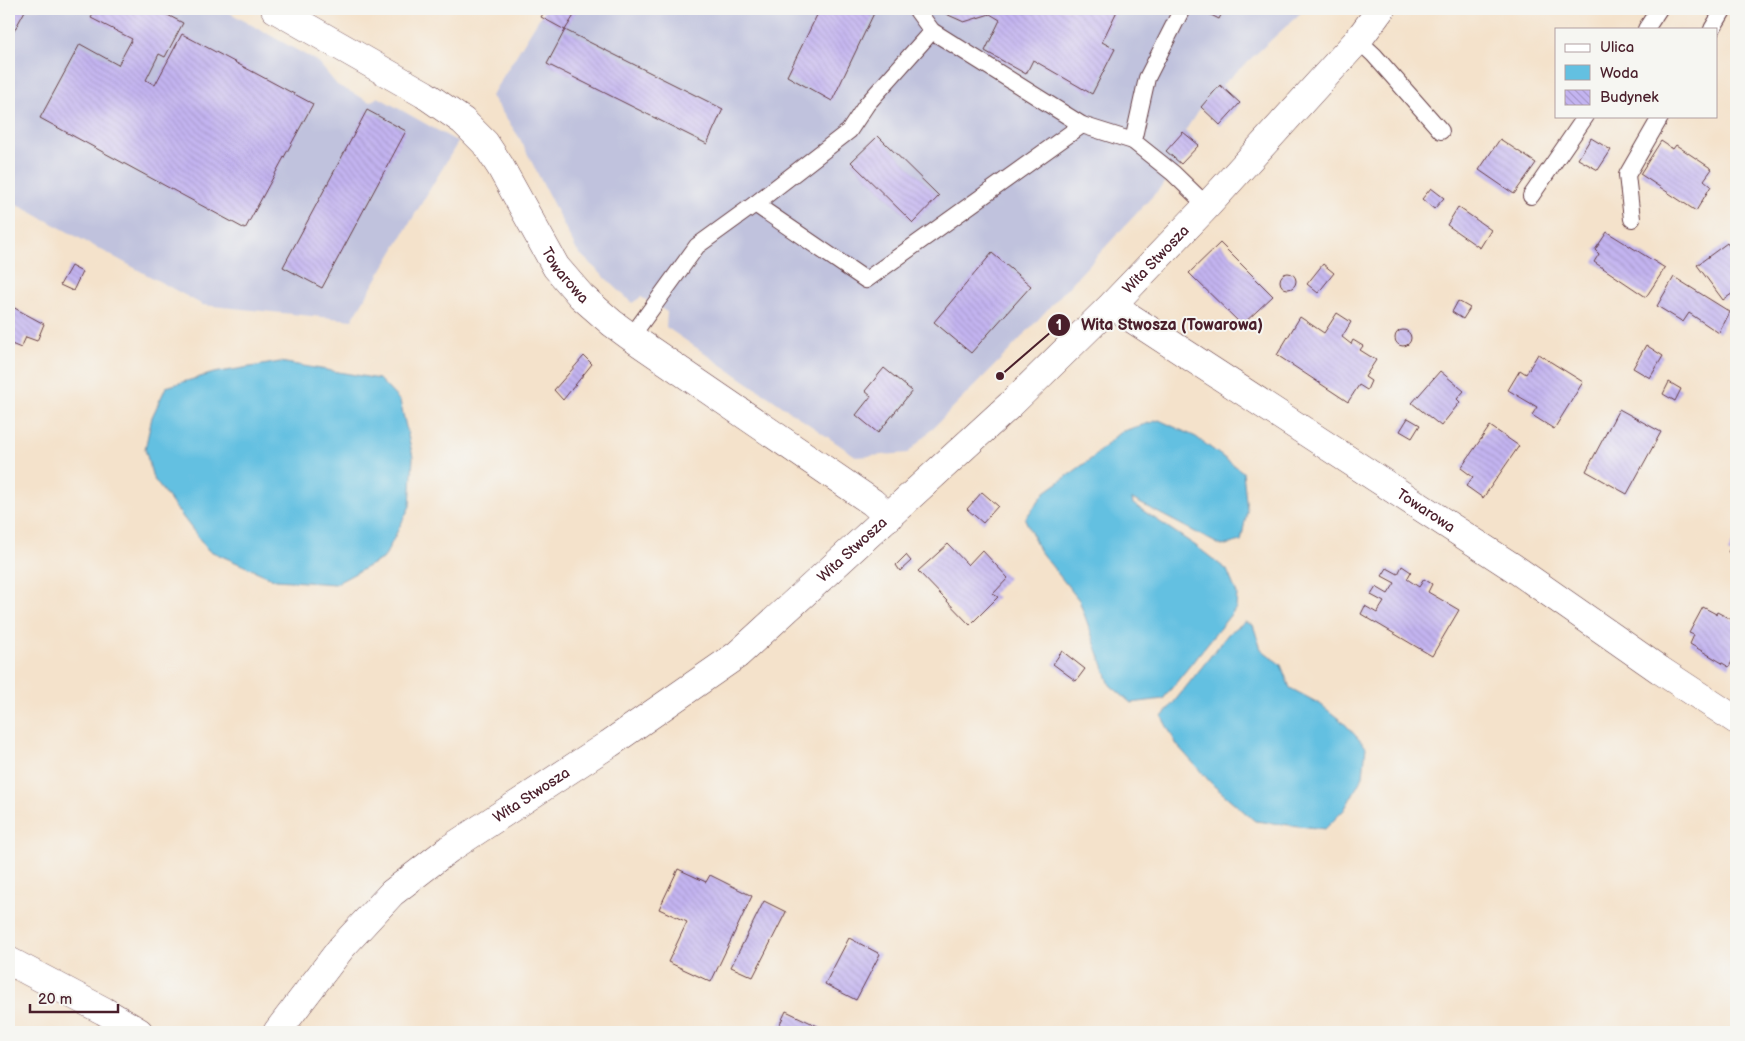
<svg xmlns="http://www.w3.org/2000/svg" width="1745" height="1041" font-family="'Balsamiq Sans',sans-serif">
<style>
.industrial{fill:#c0c2dd}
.water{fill:#63c0e1;stroke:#567086}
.building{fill:url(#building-back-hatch)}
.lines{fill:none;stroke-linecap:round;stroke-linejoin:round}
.service-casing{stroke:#643c43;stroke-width:18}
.minor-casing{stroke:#643c43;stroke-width:29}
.tertiary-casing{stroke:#643c43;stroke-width:29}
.service{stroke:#fff;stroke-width:16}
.minor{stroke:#fff;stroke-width:28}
.tertiary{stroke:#fff;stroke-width:28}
.labels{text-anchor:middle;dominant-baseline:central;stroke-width:4;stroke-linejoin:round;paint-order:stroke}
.street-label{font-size:15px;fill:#4a1f2b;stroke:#f6f6f2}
.leader{fill:none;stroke:#4a1f2b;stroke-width:2}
.callout-dot{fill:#4a1f2b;stroke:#f6f6f2;stroke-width:2}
.mark-label{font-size:15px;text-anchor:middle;font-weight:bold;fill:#fff}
.callout-label{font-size:16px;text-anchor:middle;font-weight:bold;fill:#4a1f2b;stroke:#f6f6f2;stroke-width:4;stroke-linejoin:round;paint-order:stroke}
</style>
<defs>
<pattern id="building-back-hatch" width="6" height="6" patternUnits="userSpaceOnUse" patternTransform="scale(1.25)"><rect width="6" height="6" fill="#c3b4f0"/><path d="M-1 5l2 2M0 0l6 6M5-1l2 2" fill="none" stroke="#a99ace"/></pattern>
</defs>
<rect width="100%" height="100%" fill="#f6f6f2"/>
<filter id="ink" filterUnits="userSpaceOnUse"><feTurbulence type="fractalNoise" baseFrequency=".02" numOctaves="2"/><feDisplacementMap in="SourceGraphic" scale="10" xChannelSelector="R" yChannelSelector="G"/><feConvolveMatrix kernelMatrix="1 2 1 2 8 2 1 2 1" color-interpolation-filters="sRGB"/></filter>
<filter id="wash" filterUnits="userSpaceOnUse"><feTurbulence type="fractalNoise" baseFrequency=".0096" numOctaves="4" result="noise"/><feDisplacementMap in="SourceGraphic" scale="20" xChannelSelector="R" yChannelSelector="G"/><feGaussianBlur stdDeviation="1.12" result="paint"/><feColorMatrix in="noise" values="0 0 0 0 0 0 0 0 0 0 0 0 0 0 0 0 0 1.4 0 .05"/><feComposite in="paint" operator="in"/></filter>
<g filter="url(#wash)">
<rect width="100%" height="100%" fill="#f4e2cb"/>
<g class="industrial">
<polygon points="9,9 223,9 318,62 337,85 370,102 378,97 458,142 352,320 203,305 9,200"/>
<polygon points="545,9 1305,9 1222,85 1241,103 1220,126 1200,108 1185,131 1200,145 1007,353 908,453 857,457 666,327 667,312 641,297 632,303 577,251 519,137 491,96"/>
</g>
<g class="water">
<polygon points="280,362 379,379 400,401 413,457 410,506 384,558 335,584 276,580 208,550 153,478 145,449 152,417 166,387 214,373"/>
<polygon points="1159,420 1196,437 1243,472 1247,511 1241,541 1222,546 1132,499 1133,504 1196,546 1227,570 1237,594 1236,608 1163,699 1131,703 1110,685 1079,600 1039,550 1025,519 1045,492 1091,459 1120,432"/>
<polygon points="1245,622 1253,625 1261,649 1281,665 1290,688 1320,704 1344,723 1366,747 1363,776 1344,810 1325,829 1255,821 1213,785 1177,745 1162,717 1229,633"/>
</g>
<g id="blocks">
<g class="building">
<polygon points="9,9 26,9 9,40"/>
<polygon points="96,9 156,9 183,23 165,57 159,54 146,80 155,85 182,34 313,104 245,229 40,118 80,44 118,65 132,39 91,18"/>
<polygon points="546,9 578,9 565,30 541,17"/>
<polygon points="763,9 777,9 774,15"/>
<polygon points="820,9 876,9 832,101 787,76"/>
<polygon points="935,9 1118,9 1102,42 1115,49 1092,94 1033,60 1026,74 985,51 1000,20 990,14 964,22"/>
<polygon points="1199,9 1224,9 1219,19"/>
<polygon points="565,30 723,109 707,144 547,64"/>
<polygon points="1220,85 1240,103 1220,125 1201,107"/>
<polygon points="367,110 406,131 322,288 283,267"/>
<polygon points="1183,132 1199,145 1181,164 1166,151"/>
<polygon points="878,136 939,196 913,223 851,162"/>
<polygon points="1591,138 1611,150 1598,170 1578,159"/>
<polygon points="1500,139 1536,163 1514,194 1479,170"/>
<polygon points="1661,141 1673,149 1676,145 1712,169 1704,180 1711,186 1696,211 1640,174"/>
<polygon points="1431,188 1444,198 1434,209 1422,199"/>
<polygon points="1458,207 1491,230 1480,248 1447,225"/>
<polygon points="1607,232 1665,268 1646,297 1594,262 1599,254 1595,250"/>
<polygon points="1220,243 1273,296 1242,325 1189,273"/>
<polygon points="1727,243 1736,256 1736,291 1723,300 1697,265"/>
<polygon points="992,253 1031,286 971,353 934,322"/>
<polygon points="1323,264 1334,273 1318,293 1307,284"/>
<polygon points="71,266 82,272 73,291 60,285"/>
<circle cx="1288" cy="281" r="8"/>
<polygon points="1674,277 1730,312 1719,333 1689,313 1683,322 1657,306"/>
<polygon points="1458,301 1470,308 1463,319 1452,312"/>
<polygon points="9,305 44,324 37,341 26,337 21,348 9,343"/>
<polygon points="1337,313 1351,322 1342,337 1351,344 1353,340 1363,346 1360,350 1376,360 1365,377 1371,381 1367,390 1359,385 1348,402 1277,355 1300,317 1324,333"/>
<circle cx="1403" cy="338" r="8"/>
<polygon points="1646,345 1663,356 1650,378 1633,368"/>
<polygon points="1538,354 1583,382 1554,429 1532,415 1537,407 1508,390 1520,370 1526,374"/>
<polygon points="584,356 592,364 563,400 554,390"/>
<polygon points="884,368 912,391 878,433 856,415 871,396 865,391"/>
<polygon points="1440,371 1464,391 1457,399 1460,402 1441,426 1412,403"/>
<polygon points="1669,382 1681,389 1675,401 1663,394"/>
<polygon points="1619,409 1661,432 1627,494 1586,471"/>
<polygon points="1408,418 1420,425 1412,438 1400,431"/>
<polygon points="1490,426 1519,446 1483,498 1466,486 1473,477 1461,468"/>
<polygon points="982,492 998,506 983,523 967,509"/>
<polygon points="1736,536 1736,556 1728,552"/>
<polygon points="948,544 968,565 982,550 1008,578 993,594 998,597 970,625 918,571"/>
<polygon points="906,555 911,561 900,571 896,565"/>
<polygon points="1402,566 1411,572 1407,579 1419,587 1424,579 1432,584 1428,592 1459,610 1432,656 1361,614 1365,606 1377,613 1384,602 1371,595 1376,587 1388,594 1395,583 1382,576 1387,568 1398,574"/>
<polygon points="1703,607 1716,614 1717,612 1736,622 1736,654 1729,667 1690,644 1694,635 1689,633"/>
<polygon points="1062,651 1085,669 1076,681 1053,664"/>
<polygon points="678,869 706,882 710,875 752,896 711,982 668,962 687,922 659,909"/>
<polygon points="764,901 786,912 753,977 731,967"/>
<polygon points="849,938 880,954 856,1000 825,984"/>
<polygon points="786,1011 830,1032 776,1032"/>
</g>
</g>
</g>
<g filter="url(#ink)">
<use href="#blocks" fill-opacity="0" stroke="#643c43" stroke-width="1"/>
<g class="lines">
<defs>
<g id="service">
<polyline points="916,9 932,31 1082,125 1133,141"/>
<polyline points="1182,9 1147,78 1133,141 1173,173 1207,206"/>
<polyline points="1646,29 1659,9"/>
<polyline points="1712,29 1724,9"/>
<polyline points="1358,40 1374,55 1441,131"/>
<polyline points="1531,196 1586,116"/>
<polyline points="755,204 866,280 1082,125"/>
<polyline points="1632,219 1627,175 1661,116"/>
<polyline points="631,337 697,246 755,204 849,131 867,104 932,31"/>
</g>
<g id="minor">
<path id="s1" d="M275 9 424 94 463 121 485 143 500 166 556 267 581 296 612 323 631 337 872 502 889 517"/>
<path id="s2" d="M1113 304 1128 316 1514 568 1660 670 1736 720"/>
<polyline points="9,961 104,1011 139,1032"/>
</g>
<g id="tertiary">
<path id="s3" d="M277 1032 342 947 392 893 449 849 609 744 737 655 1010 405 1113 304 1207 206 1358 40 1381 9"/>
</g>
</defs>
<use href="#service" class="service-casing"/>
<use href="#minor" class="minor-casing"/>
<use href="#tertiary" class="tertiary-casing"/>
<use href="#service" class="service"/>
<use href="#minor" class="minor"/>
<use href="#tertiary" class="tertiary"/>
</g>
</g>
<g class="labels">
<g class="street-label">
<text stroke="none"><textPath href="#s3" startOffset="1176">Wita Stwosza</textPath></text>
<text stroke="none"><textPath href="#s1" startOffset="405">Towarowa</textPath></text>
<text stroke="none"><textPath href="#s2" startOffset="375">Towarowa</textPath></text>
<text stroke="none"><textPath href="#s3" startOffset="756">Wita Stwosza</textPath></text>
<text stroke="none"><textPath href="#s3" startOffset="351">Wita Stwosza</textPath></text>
</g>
</g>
<path class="leader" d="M1000 376L1059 325"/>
<g class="callout-dot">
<circle cx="1000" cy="376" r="5"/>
<circle cx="1059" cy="325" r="12"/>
</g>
<g class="mark-label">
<text x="1059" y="330">1</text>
</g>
<g class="callout-label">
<text x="1172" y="330">Wita Stwosza (Towarowa)</text>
</g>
<rect width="1745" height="1041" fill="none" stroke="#f6f6f2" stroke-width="30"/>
<rect x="1555" y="28" width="162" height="90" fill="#f6f6f2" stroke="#b1a0a2"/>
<rect x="1565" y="44" width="25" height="8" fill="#ffffff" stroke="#b1a0a2"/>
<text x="1600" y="52" font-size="15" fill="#4a1f2b">Ulica</text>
<rect x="1565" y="65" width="25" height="15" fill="#63c0e1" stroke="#b1a0a2"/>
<text x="1600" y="78" font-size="15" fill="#4a1f2b">Woda</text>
<rect x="1565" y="90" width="25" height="15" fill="url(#building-back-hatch)" stroke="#b1a0a2"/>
<text x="1600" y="102" font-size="15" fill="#4a1f2b">Budynek</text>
<path d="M30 1004v8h88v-8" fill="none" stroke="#4a1f2b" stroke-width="2.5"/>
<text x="38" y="1004" font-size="15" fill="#4a1f2b" stroke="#f6f6f2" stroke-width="4" paint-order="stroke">20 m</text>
</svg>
